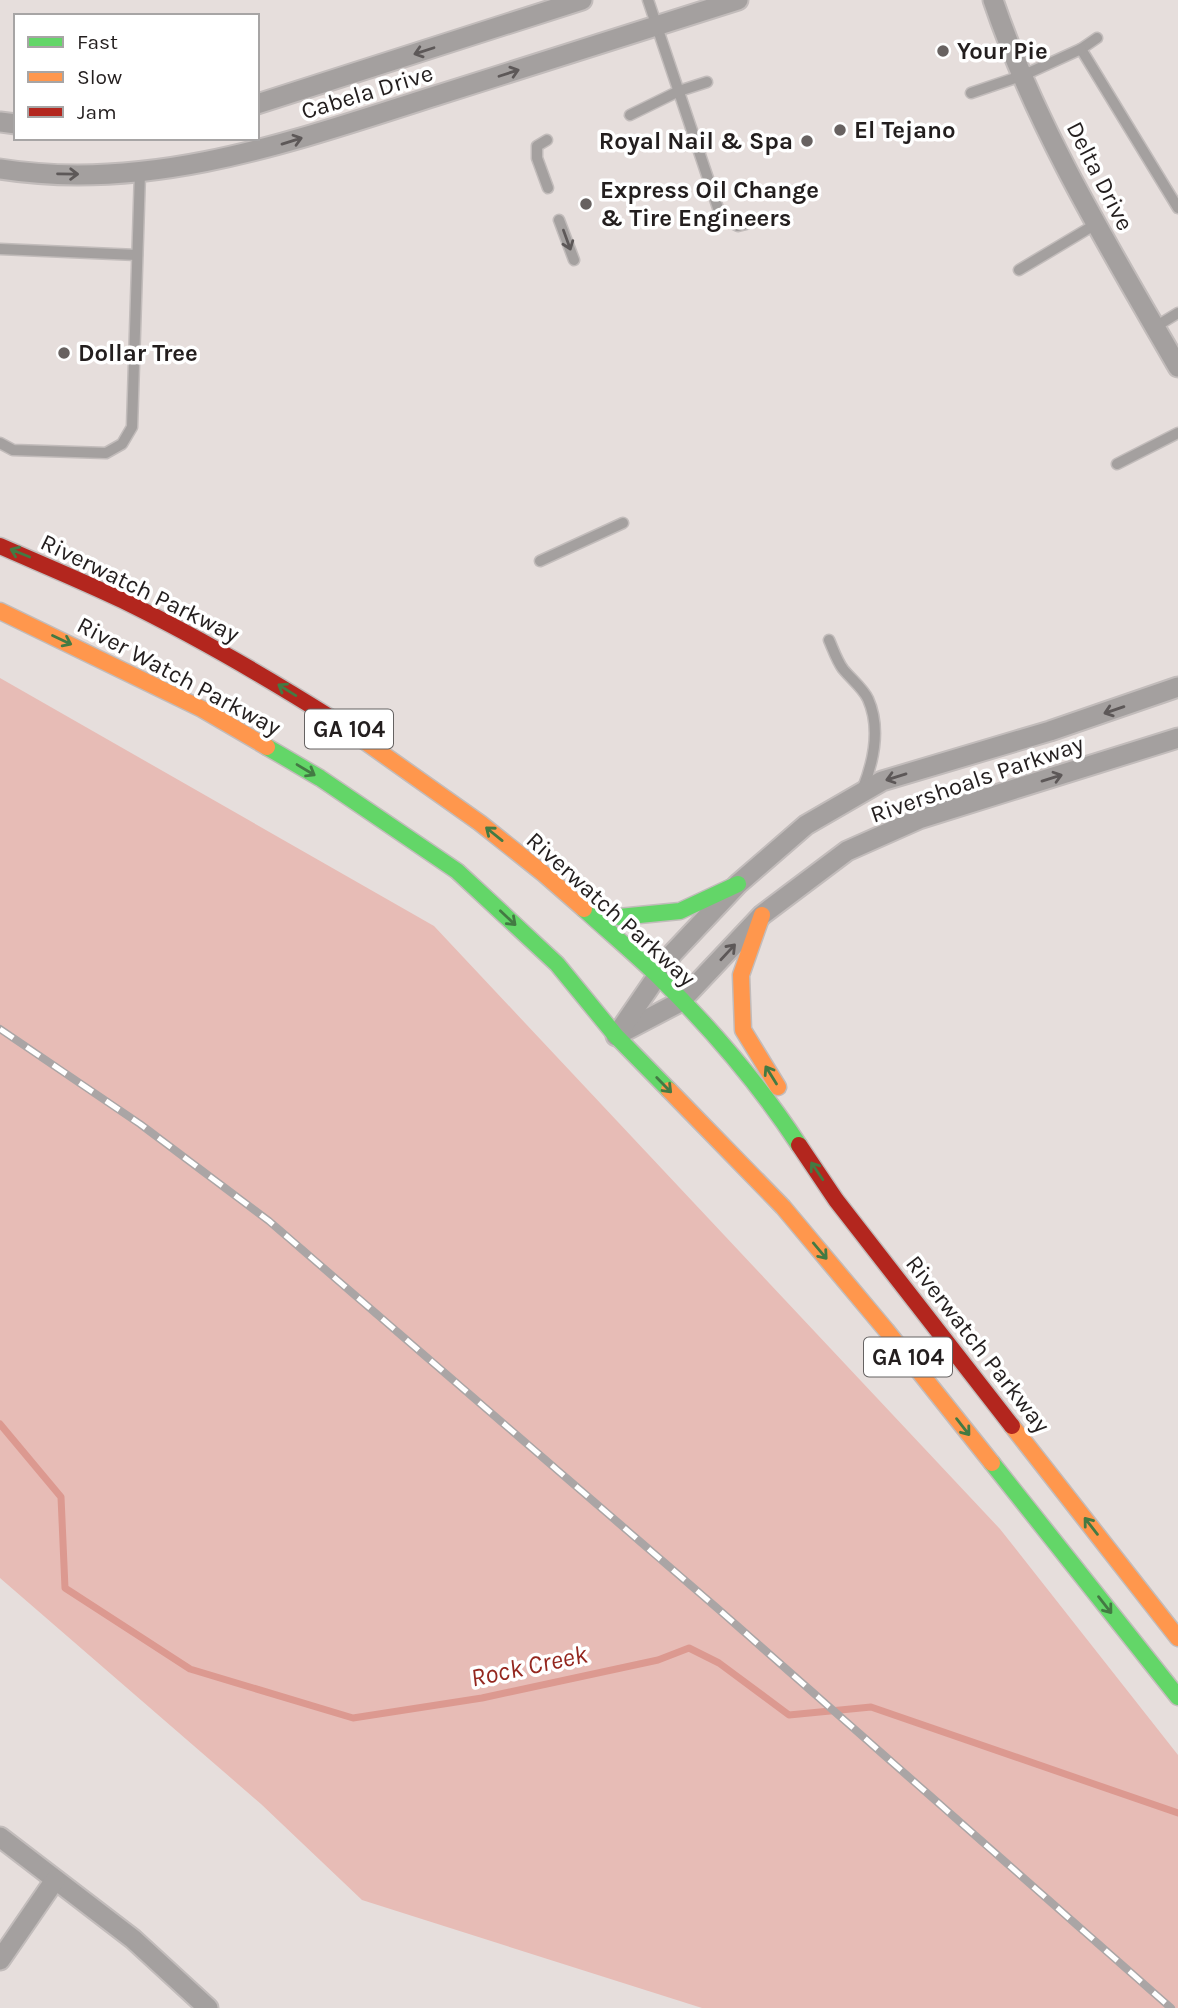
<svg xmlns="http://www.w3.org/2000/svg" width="1178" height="2008" font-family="Karla,sans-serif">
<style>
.green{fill:#e7bcb6}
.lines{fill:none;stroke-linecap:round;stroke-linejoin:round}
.stream{stroke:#dc9990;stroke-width:7}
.lane-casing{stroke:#c2bcbb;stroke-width:13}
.street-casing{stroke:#c2bcbb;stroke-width:23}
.fast-casing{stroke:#c2bcbb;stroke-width:19}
.slow-casing{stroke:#c2bcbb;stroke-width:19}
.jam-casing{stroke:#c2bcbb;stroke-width:19}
.lane{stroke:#a4a09f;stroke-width:10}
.street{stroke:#a4a09f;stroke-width:19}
.fast{stroke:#63d668;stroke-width:16}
.slow{stroke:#ff974d;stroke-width:16}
.jam{stroke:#b3261e;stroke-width:16}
.rail-casing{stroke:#aaa5a5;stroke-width:8}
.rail{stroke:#fff;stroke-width:5;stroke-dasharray:16;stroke-linecap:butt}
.oneway{stroke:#5d5858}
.oneway2{stroke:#437a43}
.poi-dot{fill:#676160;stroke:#fff;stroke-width:2.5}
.labels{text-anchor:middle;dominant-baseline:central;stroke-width:7;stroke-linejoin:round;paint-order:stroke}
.shield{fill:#fff;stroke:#656262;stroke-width:2}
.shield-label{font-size:23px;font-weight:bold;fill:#231e1e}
.poi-label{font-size:24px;font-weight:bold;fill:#231e1e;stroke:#fff;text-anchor:start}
.street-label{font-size:24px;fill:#231e1e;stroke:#fff}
.water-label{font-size:26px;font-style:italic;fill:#94271f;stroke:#fff}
</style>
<rect width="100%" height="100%" fill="#e6dedc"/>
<polygon class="green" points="0,678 434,926 1000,1529 1178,1755 1178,2008 702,2008 362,1900 261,1804 0,1578"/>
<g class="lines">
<polyline class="stream" points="0,1424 61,1497 65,1588 190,1669 353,1718 482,1698 658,1660 689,1648 719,1663 789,1715 871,1707 1178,1813"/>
<defs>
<g id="lane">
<polyline points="648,0 721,217 738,226 754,222"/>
<polyline points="1097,38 1081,49 1178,208"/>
<polyline points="971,93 1024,75 1081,49"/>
<polyline points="630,115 679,91 707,82"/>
<polyline points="547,140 537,146 537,158 548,188"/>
<polyline points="559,220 574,260"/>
<polyline points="0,249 137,255"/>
<polyline points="1019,270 1096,224"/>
<polyline points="1155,327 1178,313"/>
<polyline points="0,443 13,450 106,453 122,444 132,427 140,172"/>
<polyline points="1117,464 1178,433"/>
<polyline points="540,561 623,523"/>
<path d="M829 640C833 649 837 661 843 669 851 679 863 688 868 699 881 728 874 760 863 788"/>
</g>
<g id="street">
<path d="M993 0C1037 130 1110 249 1178 367"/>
<polyline points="257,104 582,0"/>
<polyline points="0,122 16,124"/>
<path d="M0 169C150 193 294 141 435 96 536 64 637 32 738 0"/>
<polyline points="617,1035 680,1002 762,915 847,851 919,819 1178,738"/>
<polyline points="616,1036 673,953 738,884 806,825 882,781 1050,731 1178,687"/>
<polyline points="0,1837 133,1939 208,2008"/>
<polyline points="0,1960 55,1880"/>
</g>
<g id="fast">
<polyline points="267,747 320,778 457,871 557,964 616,1036 669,1090"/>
<polyline points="589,900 619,917 680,911 738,884"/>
<path d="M584 909C608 931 633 952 657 975 709 1026 759 1084 799 1145"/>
<polyline points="992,1463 1178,1697"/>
</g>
<g id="slow">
<polyline points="0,611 202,709 267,747"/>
<polyline points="336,721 480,823 544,874 584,909"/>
<polyline points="762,915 741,975 743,1030 778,1087"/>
<polyline points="669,1090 783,1207 886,1330 992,1463"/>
<polyline points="1012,1426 1178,1638"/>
</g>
<g id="jam">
<path d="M0 546C41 564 82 581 122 600 196 636 266 677 336 721"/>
<polyline points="799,1145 836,1200 1012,1426"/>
</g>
</defs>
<use href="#lane" class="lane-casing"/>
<use href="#street" class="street-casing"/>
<use href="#fast" class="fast-casing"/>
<use href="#slow" class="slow-casing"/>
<use href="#jam" class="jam-casing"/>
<use href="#lane" class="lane"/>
<use href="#street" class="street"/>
<use href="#fast" class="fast"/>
<use href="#slow" class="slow"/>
<use href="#jam" class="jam"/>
<defs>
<polyline id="rail" points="0,1029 140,1124 269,1221 717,1608 1171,2008"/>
</defs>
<use href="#rail" class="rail-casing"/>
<use href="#rail" class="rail"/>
</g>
<defs><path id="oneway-shaft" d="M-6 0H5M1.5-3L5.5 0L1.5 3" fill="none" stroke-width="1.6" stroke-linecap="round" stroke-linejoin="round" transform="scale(1.75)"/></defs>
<g class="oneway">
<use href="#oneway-shaft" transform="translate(424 51) rotate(162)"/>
<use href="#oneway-shaft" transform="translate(509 73) rotate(-18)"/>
<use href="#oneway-shaft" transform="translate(292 141) rotate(-17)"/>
<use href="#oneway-shaft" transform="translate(68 174) rotate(1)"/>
<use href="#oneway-shaft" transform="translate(567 240) rotate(70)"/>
<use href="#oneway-shaft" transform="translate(1114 710) rotate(161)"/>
<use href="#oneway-shaft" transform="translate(896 777) rotate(163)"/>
<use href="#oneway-shaft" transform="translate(1052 778) rotate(-17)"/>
<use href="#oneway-shaft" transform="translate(728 952) rotate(-47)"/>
</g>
<g class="oneway2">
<use href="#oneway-shaft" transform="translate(20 553) rotate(-158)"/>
<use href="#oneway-shaft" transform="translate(62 640) rotate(25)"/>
<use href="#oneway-shaft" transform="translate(287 690) rotate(-148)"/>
<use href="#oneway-shaft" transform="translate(306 770) rotate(31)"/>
<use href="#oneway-shaft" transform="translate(494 834) rotate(-141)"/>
<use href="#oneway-shaft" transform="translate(508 918) rotate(43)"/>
<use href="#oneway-shaft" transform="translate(771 1075) rotate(-122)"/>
<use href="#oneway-shaft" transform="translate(664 1085) rotate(46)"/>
<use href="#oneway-shaft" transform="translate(817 1171) rotate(-124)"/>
<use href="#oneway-shaft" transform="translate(820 1251) rotate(50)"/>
<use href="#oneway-shaft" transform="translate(963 1427) rotate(52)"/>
<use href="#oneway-shaft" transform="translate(1091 1526) rotate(-128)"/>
<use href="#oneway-shaft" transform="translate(1105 1605) rotate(52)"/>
</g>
<g class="poi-dot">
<circle cx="943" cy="51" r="7"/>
<circle cx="840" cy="130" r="7"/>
<circle cx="807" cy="141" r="7"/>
<circle cx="586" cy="204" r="7"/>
<circle cx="64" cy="353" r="7"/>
</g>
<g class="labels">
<g class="shield">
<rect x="305" y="709.5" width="88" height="39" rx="5"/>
<rect x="864" y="1337.5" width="88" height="39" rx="5"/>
</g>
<g class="shield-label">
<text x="349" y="729">GA 104</text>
<text x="908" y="1357">GA 104</text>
</g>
<g class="poi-label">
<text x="957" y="51">Your Pie</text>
<text x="854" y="130">El Tejano</text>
<text x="793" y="141" text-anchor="end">Royal Nail &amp; Spa</text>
<text x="600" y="190">Express Oil Change<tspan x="600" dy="28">&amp; Tire Engineers</tspan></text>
<text x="78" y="353">Dollar Tree</text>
</g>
<g class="street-label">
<text transform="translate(367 92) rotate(-17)">Cabela Drive</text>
<text transform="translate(1100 176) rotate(63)">Delta Drive</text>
<text transform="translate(140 588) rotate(26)">Riverwatch Parkway</text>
<text transform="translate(179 676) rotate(28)">River Watch Parkway</text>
<text transform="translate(977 779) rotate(-19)">Rivershoals Parkway</text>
<text transform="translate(611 909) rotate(42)">Riverwatch Parkway</text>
<text transform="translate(978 1344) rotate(52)">Riverwatch Parkway</text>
</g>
<g class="water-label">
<text transform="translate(529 1666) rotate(-12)">Rock Creek</text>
</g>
</g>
<rect x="14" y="14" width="245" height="126" fill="#ffffff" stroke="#a7a5a5" stroke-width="2"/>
<rect x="28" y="37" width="35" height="10" fill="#63d668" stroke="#a7a5a5" stroke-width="2"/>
<text x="77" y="49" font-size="21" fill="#231e1e">Fast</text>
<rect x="28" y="72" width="35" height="10" fill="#ff974d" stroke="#a7a5a5" stroke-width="2"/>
<text x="77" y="84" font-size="21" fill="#231e1e">Slow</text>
<rect x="28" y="107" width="35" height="10" fill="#b3261e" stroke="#a7a5a5" stroke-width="2"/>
<text x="77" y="119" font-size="21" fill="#231e1e">Jam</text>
</svg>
